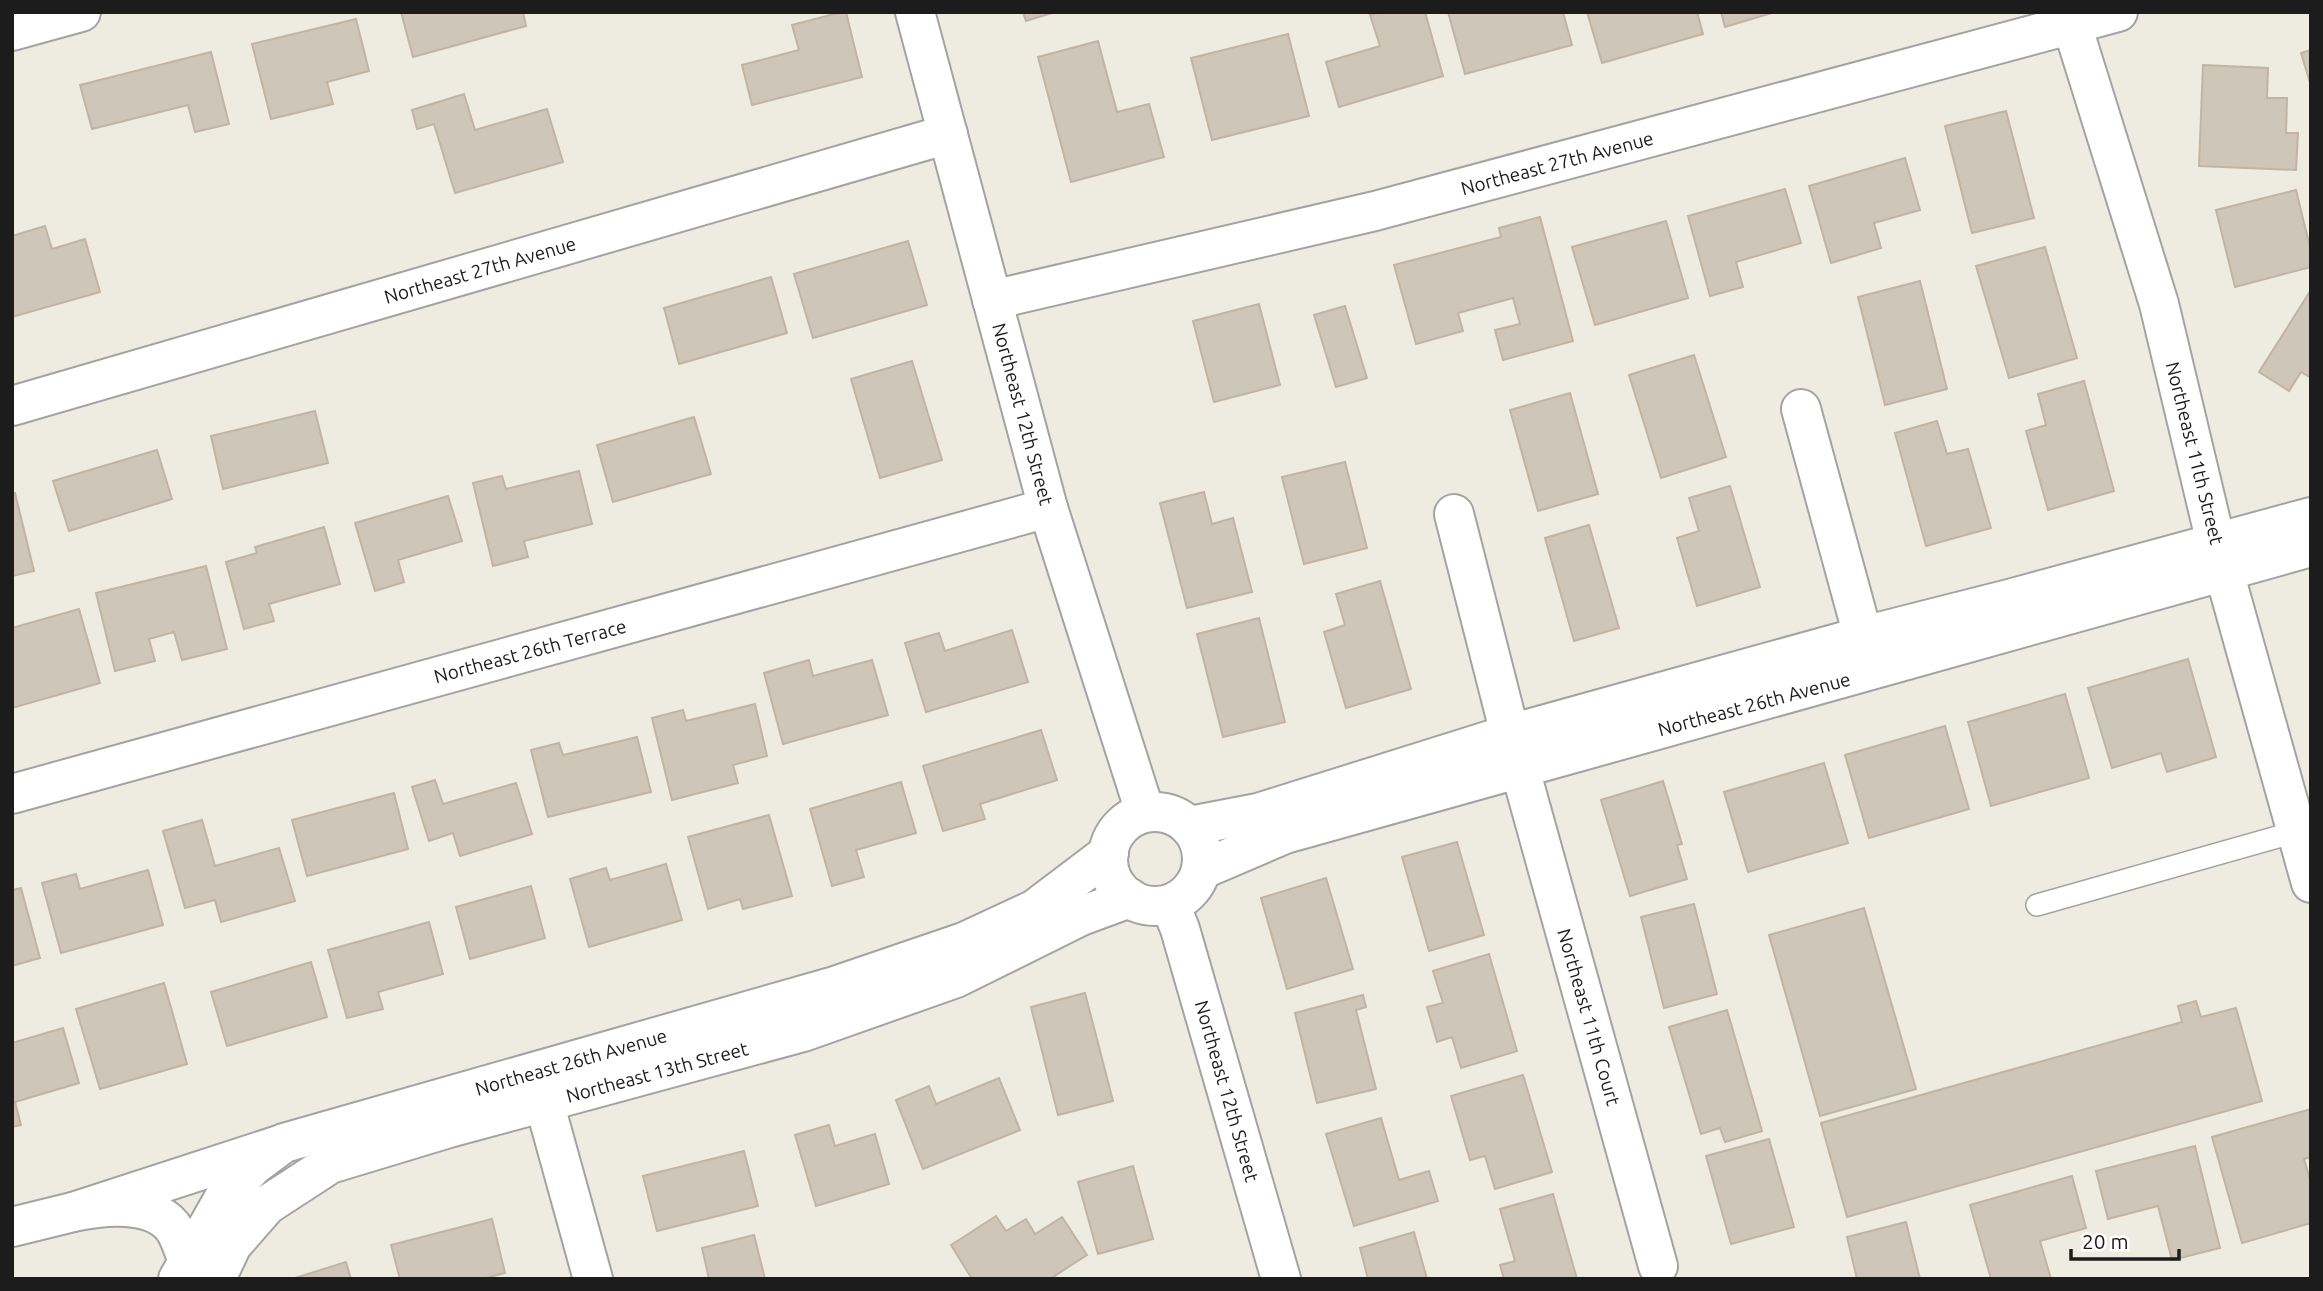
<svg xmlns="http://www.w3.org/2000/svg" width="2323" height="1291" font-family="Ubuntu,sans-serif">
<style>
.building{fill:#cec6b9;stroke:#c1b4a2;stroke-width:2}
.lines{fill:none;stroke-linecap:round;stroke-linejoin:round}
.service-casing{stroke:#a3a3a3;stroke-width:24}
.minor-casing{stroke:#a3a3a3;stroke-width:42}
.tertiary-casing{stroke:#a3a3a3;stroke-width:42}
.service{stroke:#fff;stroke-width:21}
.minor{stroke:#fff;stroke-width:38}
.tertiary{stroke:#fff;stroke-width:38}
.labels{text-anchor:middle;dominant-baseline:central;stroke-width:7;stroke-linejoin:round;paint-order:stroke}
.street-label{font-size:19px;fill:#1c1c1c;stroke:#fff}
</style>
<rect width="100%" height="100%" fill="#eeece0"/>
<g class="building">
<polygon points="401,12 523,12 526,26 413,57"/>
<polygon points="842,12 846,12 862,77 752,105 742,65 799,50 792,25"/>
<polygon points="1023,12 1055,12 1026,21"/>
<polygon points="1381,12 1425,12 1443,76 1339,107 1326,62 1380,46 1370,15"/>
<polygon points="1448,12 1563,12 1572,45 1465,74"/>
<polygon points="1587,12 1697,12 1703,34 1602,63"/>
<polygon points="1721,12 1775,12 1725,27"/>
<polygon points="356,19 369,71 327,82 333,104 271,119 252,44"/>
<polygon points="1288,34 1309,116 1212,140 1191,58"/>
<polygon points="1098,41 1117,112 1149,104 1164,157 1071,182 1038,57"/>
<polygon points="2311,50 2311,86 2301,53"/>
<polygon points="211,52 229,124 195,132 188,105 92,129 80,85"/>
<polygon points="2203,65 2268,68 2267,98 2287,98 2286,133 2298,133 2296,170 2199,166"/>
<polygon points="464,94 475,130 547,109 563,162 455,193 434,124 417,129 412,110"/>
<polygon points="2006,111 2034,218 1972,233 1945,126"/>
<polygon points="1905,158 1920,210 1874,223 1881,248 1831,263 1809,186"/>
<polygon points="1785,189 1801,243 1736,262 1743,287 1710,296 1688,216"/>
<polygon points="2296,190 2311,251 2311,267 2235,287 2216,210"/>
<polygon points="1540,217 1573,341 1503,360 1495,330 1520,324 1513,298 1458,313 1463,331 1416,344 1394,265 1501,237 1499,228"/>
<polygon points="1666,221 1688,298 1595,325 1572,247"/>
<polygon points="45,226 52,249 85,239 100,292 12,317 12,236"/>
<polygon points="908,241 927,305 813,338 794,274"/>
<polygon points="2045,247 2077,358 2009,378 1976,266"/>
<polygon points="771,277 787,333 679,364 664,308"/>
<polygon points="1920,281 1947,389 1885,405 1858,297"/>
<polygon points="2311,290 2311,378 2301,372 2289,391 2259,372"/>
<polygon points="1259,304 1280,385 1214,402 1193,321"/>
<polygon points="1345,306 1367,378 1336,387 1314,315"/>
<polygon points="1694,355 1726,457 1661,478 1629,375"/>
<polygon points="912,361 942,460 880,478 851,379"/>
<polygon points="2084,381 2114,491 2048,510 2026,431 2046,425 2038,394"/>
<polygon points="1570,393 1598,494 1538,511 1510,410"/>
<polygon points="315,411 328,463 223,489 211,436"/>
<polygon points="694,417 711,474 613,502 597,445"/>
<polygon points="1937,421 1947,454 1968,449 1991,528 1926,546 1895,433"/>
<polygon points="157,450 172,499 69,531 53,481"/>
<polygon points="1345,462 1367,548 1304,564 1282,477"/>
<polygon points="579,471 592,524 524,541 528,557 493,566 473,483 502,476 506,489"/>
<polygon points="1730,486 1760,587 1697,606 1677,538 1699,531 1689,498"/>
<polygon points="1204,492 1212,524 1233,518 1252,592 1187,608 1160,503"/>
<polygon points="15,493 34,571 12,576 12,494"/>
<polygon points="448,496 462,541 398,560 404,582 375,591 355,523"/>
<polygon points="1589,525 1619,628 1574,641 1545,538"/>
<polygon points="324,527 340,584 269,604 274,621 244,629 226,562 257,553 255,547"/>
<polygon points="206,566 227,649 182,660 174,632 149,639 155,661 115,671 96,593"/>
<polygon points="1380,581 1411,689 1346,708 1324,632 1345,625 1336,594"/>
<polygon points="79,609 100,683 12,708 12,628"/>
<polygon points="1259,618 1285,722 1223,737 1197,634"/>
<polygon points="1012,630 1028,682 926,712 905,643 939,633 945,651"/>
<polygon points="2188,659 2216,757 2167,772 2161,753 2112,768 2088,688"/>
<polygon points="809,660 813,676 872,660 888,715 783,744 764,673"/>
<polygon points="2065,694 2089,778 1991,806 1968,722"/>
<polygon points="755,704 767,756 733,765 738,783 672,800 652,718 683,710 686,721"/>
<polygon points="1945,726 1969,809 1869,838 1845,755"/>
<polygon points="1041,730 1057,780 980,804 985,819 943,831 923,766"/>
<polygon points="637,737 651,792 548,817 531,750 559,743 563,755"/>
<polygon points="1824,763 1848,843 1748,872 1724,792"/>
<polygon points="435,780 443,804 516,783 532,834 460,856 453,833 429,841 412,787"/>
<polygon points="1663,781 1682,844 1677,845 1687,879 1630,896 1601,800"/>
<polygon points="901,782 916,833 856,850 864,877 832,886 810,809"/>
<polygon points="394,793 408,849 307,876 292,820"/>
<polygon points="769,815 792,896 743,909 740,899 708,909 688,837"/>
<polygon points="202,820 215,866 279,848 295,901 221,922 215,900 185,908 163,831"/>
<polygon points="1457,842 1484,935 1429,951 1402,857"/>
<polygon points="666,864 682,920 589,947 570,879 606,868 610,880"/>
<polygon points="148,870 163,925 61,953 42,883 76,874 80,889"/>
<polygon points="1326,878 1353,969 1287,989 1261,898"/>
<polygon points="531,886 545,938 470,959 456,907"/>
<polygon points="21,888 40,958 12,966 12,890"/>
<polygon points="1694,904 1717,994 1664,1008 1641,917"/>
<polygon points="1864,908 1916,1089 1820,1116 1769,935"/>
<polygon points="429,922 443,974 378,992 383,1009 347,1018 328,950"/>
<polygon points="1489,954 1517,1051 1461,1068 1452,1037 1437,1042 1427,1007 1443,1003 1433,971"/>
<polygon points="311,962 327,1017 227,1046 211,992"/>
<polygon points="164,983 187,1064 100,1089 76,1009"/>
<polygon points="1085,993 1113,1101 1058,1115 1031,1007"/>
<polygon points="1363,995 1366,1007 1356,1010 1376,1089 1317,1103 1295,1013"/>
<polygon points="2196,1001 2201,1017 2236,1008 2262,1101 1847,1217 1821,1123 2182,1022 2178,1006"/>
<polygon points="1727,1010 1762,1131 1725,1142 1720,1128 1701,1134 1669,1027"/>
<polygon points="63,1028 79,1083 15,1102 21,1125 12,1127 12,1043"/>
<polygon points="1523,1075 1552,1172 1495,1189 1485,1156 1470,1160 1451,1096"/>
<polygon points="999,1078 1020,1130 923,1169 896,1100 929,1086 936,1104"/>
<polygon points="2311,1109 2311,1157 2304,1159 2311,1183 2311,1223 2242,1243 2212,1137"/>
<polygon points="1381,1118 1399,1180 1429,1171 1438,1201 1354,1226 1326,1134"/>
<polygon points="829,1125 835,1146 875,1134 889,1184 816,1206 795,1135"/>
<polygon points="1769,1139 1794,1227 1731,1244 1706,1156"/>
<polygon points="2195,1146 2220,1248 2172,1260 2158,1206 2108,1219 2096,1171"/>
<polygon points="744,1151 758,1206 657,1231 643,1176"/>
<polygon points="1133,1166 1153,1239 1098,1254 1078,1182"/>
<polygon points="2072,1176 2086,1228 2040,1241 2051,1279 1991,1279 1970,1205"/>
<polygon points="1553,1194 1577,1279 1504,1279 1500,1265 1515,1261 1500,1209"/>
<polygon points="996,1216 1006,1231 1026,1219 1035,1234 1062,1217 1087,1255 1050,1279 972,1279 951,1245"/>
<polygon points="492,1219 505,1273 482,1279 400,1279 391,1245"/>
<polygon points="1906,1222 1920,1279 1857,1279 1847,1237"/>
<polygon points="1414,1232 1427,1279 1368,1279 1360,1248"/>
<polygon points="754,1235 765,1279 709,1279 702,1248"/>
<polygon points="346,1262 351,1279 295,1279 295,1278"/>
</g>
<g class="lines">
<defs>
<polyline id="service" points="2037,905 2295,832"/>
<g id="minor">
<polyline points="915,12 1048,508 1145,812"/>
<polyline points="2072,25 2159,304 2216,543 2311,883"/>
<polyline points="12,31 81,12"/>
<polyline points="992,300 1375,211 2118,12"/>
<polyline points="12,406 948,134"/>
<polyline points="1801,409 1863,636"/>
<polyline points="1454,514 1510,734"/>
<polyline points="1520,769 1658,1266"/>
<polyline points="12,794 1048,508"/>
<polyline points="1170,904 1180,929 1281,1279"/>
<polyline points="544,1102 593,1279"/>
<polyline points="12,1227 73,1212 282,1144"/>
</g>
<g id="tertiary">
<circle cx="1155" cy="859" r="47"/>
<polyline points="1190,826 1258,813 1510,734 1863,636 2009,599 2311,517"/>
<polyline points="1201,870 1285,834 2311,547"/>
<path d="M73 1212C102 1206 150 1200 172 1226 180 1236 183 1250 188 1261"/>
<polyline points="178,1279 225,1196 253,1166 284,1143 835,986 964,942 1035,909 1109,853"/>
<polyline points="216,1279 232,1245 267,1205 330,1164 449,1128 803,1032 956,978 1081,916 1130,898"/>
</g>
</defs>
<use href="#service" class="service-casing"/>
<use href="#minor" class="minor-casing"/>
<use href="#tertiary" class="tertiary-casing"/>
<use href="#service" class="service"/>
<use href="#minor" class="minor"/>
<use href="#tertiary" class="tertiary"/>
</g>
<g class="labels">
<g class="street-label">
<text transform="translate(1557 163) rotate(-15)">Northeast 27th Avenue</text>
<text transform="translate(480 270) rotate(-16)">Northeast 27th Avenue</text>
<text transform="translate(1023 414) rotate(75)">Northeast 12th Street</text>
<text transform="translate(2195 453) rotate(76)">Northeast 11th Street</text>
<text transform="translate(530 651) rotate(-15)">Northeast 26th Terrace</text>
<text transform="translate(1754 704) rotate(-15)">Northeast 26th Avenue</text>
<text transform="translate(1589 1017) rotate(74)">Northeast 11th Court</text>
<text transform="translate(571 1062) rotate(-16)">Northeast 26th Avenue</text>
<text transform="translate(657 1072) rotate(-15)">Northeast 13th Street</text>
<text transform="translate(1227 1091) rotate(74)">Northeast 12th Street</text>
</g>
</g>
<rect width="2323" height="1291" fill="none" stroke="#1c1c1c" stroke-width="28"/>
<path d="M2071 1249v10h108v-10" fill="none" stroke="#1c1c1c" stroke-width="3.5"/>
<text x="2082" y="1249" font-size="21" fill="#1c1c1c" stroke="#ffffff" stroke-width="5" paint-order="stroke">20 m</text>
</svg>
